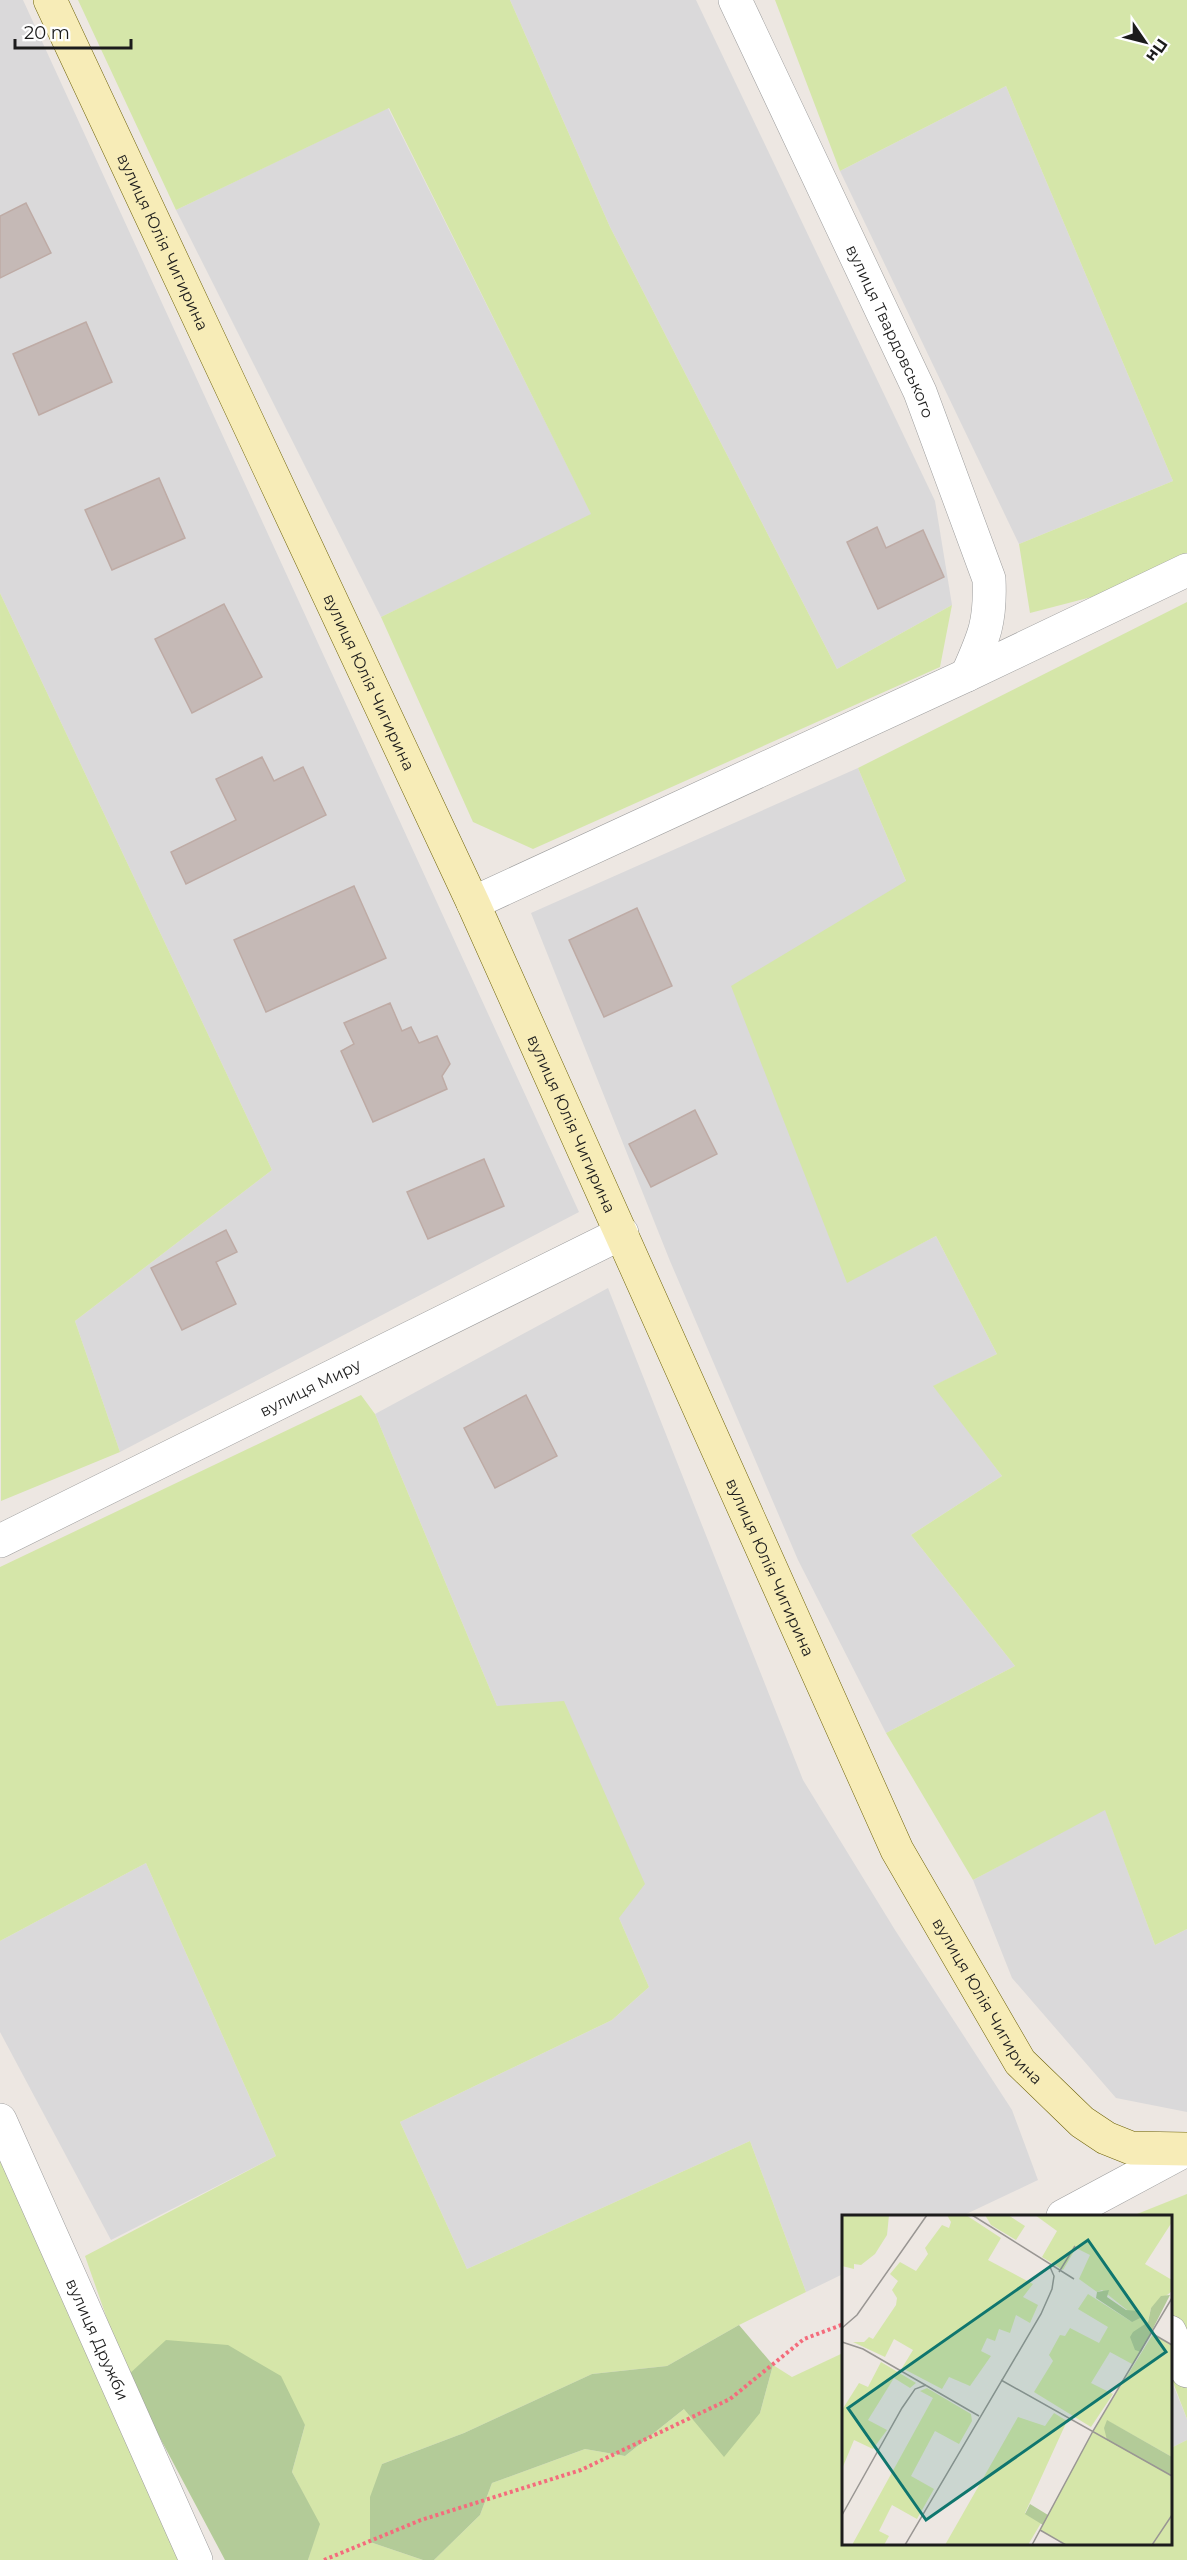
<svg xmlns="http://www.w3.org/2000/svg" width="1187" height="2560" font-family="Montserrat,sans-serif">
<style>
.residential{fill:#dad9da}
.grass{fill:#d5e6a9}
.forest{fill:#b3cb98}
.building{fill:#c5b9b6;stroke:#beaba5;stroke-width:1.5}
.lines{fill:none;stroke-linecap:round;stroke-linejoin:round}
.street-casing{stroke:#9d9d9d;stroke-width:34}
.secondary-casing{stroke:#6e6308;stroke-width:34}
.path{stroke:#f46c7c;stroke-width:4;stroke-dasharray:3 3;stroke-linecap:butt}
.street{stroke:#fff;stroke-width:33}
.secondary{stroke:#f7ecb7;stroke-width:33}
.labels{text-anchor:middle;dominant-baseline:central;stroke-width:4.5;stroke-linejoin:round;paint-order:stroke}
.street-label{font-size:16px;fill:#1c1c1c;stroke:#fff}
.inset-road{fill:none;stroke:#999693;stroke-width:1.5}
.view{fill:#0f766e;fill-opacity:0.15;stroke:#0f766e;stroke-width:3}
.inset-edge{fill:none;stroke:#1c1c1c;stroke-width:3}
</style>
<rect width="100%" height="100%" fill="#ede7e2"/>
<g class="residential">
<polygon points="0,0 23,0 579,1212 120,1452 75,1321 272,1170 0,593"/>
<polygon points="510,0 696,0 935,501 952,605 837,669 610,227"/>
<polygon points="1006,86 1173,481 1019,544 840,171"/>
<polygon points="388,108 592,515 381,617 176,210"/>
<polygon points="858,768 906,881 847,1282 936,1236 997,1354 934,1386 1002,1476 911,1535 1015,1666 886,1733 798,1560 670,1261 531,913"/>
<polygon points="608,1288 803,1780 895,1930 1012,2110 1038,2180 962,2216 844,2216 843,2274 806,2292 750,2141 467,2269 400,2122 612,2020 649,1987 619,1918 497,1706 375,1414"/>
<polygon points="1105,1809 1155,1945 1187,1929 1187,2112 1116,2098 1012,1978 973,1880"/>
<polygon points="146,1863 276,2156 111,2240 0,2032 0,1941"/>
<polygon points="1170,2377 1187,2419 1187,2440 1171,2448"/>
</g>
<g class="grass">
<polygon points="78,0 510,0 610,227 837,669 952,605 940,667 533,849 473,822 381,617 591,514 389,108 176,210"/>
<polygon points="775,0 1187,0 1187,553 1107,593 1030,613 1019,544 1173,481 1006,86 840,171"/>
<polygon points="0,593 272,1170 75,1321 120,1452 1,1501"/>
<polygon points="1187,602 1187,1929 1155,1945 1105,1810 973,1880 886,1733 1015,1666 911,1535 1002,1476 933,1386 997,1354 936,1236 847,1283 731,986 906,881 858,768"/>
<polygon points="361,1395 375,1414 497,1706 564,1701 645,1884 619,1918 649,1987 612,2020 400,2122 467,2269 750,2141 806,2292 739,2325 667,2366 592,2374 464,2433 382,2464 370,2542 423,2560 308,2560 319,2524 292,2472 305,2425 127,2376 85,2256 276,2156 146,1863 0,1941 0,1567"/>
<polygon points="0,2120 178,2560 0,2560"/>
<polygon points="1187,2194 1187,2419 1171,2377 1170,2216 1132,2216"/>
<polygon points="843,2353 844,2544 1170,2544 1171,2448 1187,2440 1187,2560 434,2560 480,2515 492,2483 585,2449 625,2456 684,2409 760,2413 773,2365 792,2377"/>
</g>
<g class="forest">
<polygon points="739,2325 773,2365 760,2413 724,2457 684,2409 625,2456 585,2449 492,2483 480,2515 434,2560 423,2560 370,2542 370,2497 382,2464 464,2433 592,2374 667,2366"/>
<polygon points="166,2340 228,2345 281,2376 305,2425 292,2472 320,2524 308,2560 225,2560 127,2376"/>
</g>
<g class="building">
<polygon points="26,203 51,253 0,278 0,216"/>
<polygon points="86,322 112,382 39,415 13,354"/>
<polygon points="159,478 185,538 112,570 85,510"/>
<polygon points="877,527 886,548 923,530 944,577 878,609 847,542"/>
<polygon points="224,604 262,677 192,713 155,639"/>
<polygon points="262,757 274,781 303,767 326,815 186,884 171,852 236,820 216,779"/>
<polygon points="354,886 386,958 266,1012 234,940"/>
<polygon points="637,908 672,986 604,1017 569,940"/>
<polygon points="390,1003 402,1031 411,1027 419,1043 437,1036 450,1064 442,1076 447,1089 373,1122 341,1051 354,1044 344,1023"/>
<polygon points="695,1110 717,1154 651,1187 629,1144"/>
<polygon points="484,1159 504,1206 428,1239 407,1192"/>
<polygon points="226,1230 237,1252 216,1262 236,1304 182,1330 151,1268"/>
<polygon points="526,1395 557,1456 495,1488 464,1428"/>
</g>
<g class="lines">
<defs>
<g id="street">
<path id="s1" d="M735 0 920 392 989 579C991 622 984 637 967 675"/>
<polyline points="473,903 967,675 1187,570"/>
<path id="s2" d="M0 1541 622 1233"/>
<path id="s3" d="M0 2120 196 2560"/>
<polyline points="1063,2216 1186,2150"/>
<polyline points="1170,2332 1187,2371"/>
</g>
<g id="secondary">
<path id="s4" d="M50 0 473 903 897 1850 1020 2062 1082 2122 1106 2138 1131 2148 1187 2149"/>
</g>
</defs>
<use href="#street" class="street-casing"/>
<use href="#secondary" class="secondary-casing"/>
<polyline class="path" points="324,2560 421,2520 581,2470 730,2399 804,2339 844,2324"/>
<use href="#street" class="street"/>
<use href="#secondary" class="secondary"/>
</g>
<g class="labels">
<g class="street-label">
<text stroke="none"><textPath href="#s4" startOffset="267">вулиця Юлія Чигирина</textPath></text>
<text stroke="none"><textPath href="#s1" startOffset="366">вулиця Твардовського</textPath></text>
<text stroke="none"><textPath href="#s4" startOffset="753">вулиця Юлія Чигирина</textPath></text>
<text stroke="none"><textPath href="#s4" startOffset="1239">вулиця Юлія Чигирина</textPath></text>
<text stroke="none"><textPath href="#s2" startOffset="346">вулиця Миру</textPath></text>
<text stroke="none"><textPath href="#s4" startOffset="1725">вулиця Юлія Чигирина</textPath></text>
<text stroke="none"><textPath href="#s4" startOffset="2211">вулиця Юлія Чигирина</textPath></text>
<text stroke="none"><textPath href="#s3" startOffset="240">вулиця Дружби</textPath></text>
</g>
</g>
<g transform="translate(842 2215)">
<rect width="330" height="330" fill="#ede7e2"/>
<path d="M0 0H47L45 20 33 39 19 50 12 49V54L0 51ZM105 0H124L159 23 146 45 191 69 181 82 196 90 188 108 174 100 168 118 157 114 153 126 145 123 139 136 149 141 128 171 107 162 100 174 60 153 71 135 52 124 43 142 11 127H22L27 122 31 124 54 90 55 83 50 75 56 66 48 59 58 47 74 56 86 39 83 33 100 10 107 13 109 7ZM143 0H166L183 11 174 25 149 10ZM193 0H330V7L303 49 330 65V76L309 93 299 137 290 149 268 137 249 168 271 179 249 212 192 177 211 146 207 140 218 120 223 121 228 113 257 128 266 112 236 94 246 79 290 107 285 95 260 75 255 77 237 64 248 40 234 33 221 55 200 42 215 16ZM311 119 330 130V242L266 206 330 261V330H224L198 315 251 216ZM39 147 74 168 68 173 52 163 26 205 45 215 31 234 12 225 0 254V195L17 168 26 172ZM85 173 129 199 130 206 117 229 93 216 69 261 92 274 75 304 50 290 37 316 47 321 42 330H10L91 183 78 176ZM212 198 225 206 183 298 199 308 186 330H103L176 202 203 211Z" fill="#d5e6a9"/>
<path d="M267 75 265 82 284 95 296 96 298 103 290 107 254 83 255 77ZM328 80 299 137 293 135 288 122 291 117 306 107 309 93 319 81ZM265 205 330 242V261L265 225 262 213ZM188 289 206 300 201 310 183 299Z" fill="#b3cb98"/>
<path class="inset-road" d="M130 0 232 64M217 57 233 31M0 113 15 100 85 0M311 119 330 130M0 127 21 134 137 201M159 165 330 261M0 300 60 193 73 174 84 170M198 315 224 330M63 330 199 99 210 74 212 61 208 52M190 330 251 216 330 83M310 330 330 300"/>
<path class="view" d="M246 25 324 137 84 305 6 193Z"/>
<rect width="330" height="330" class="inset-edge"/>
</g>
<g transform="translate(1145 42) rotate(125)" stroke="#ffffff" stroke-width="4.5" paint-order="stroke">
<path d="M0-4.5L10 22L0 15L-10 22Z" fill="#1c1c1c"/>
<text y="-9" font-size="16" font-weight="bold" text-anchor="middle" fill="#1c1c1c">Пн</text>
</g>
<path d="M15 39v9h116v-9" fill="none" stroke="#1c1c1c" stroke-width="3"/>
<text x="24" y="39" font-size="18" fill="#1c1c1c" stroke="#ffffff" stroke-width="4.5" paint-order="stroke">20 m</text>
</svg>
